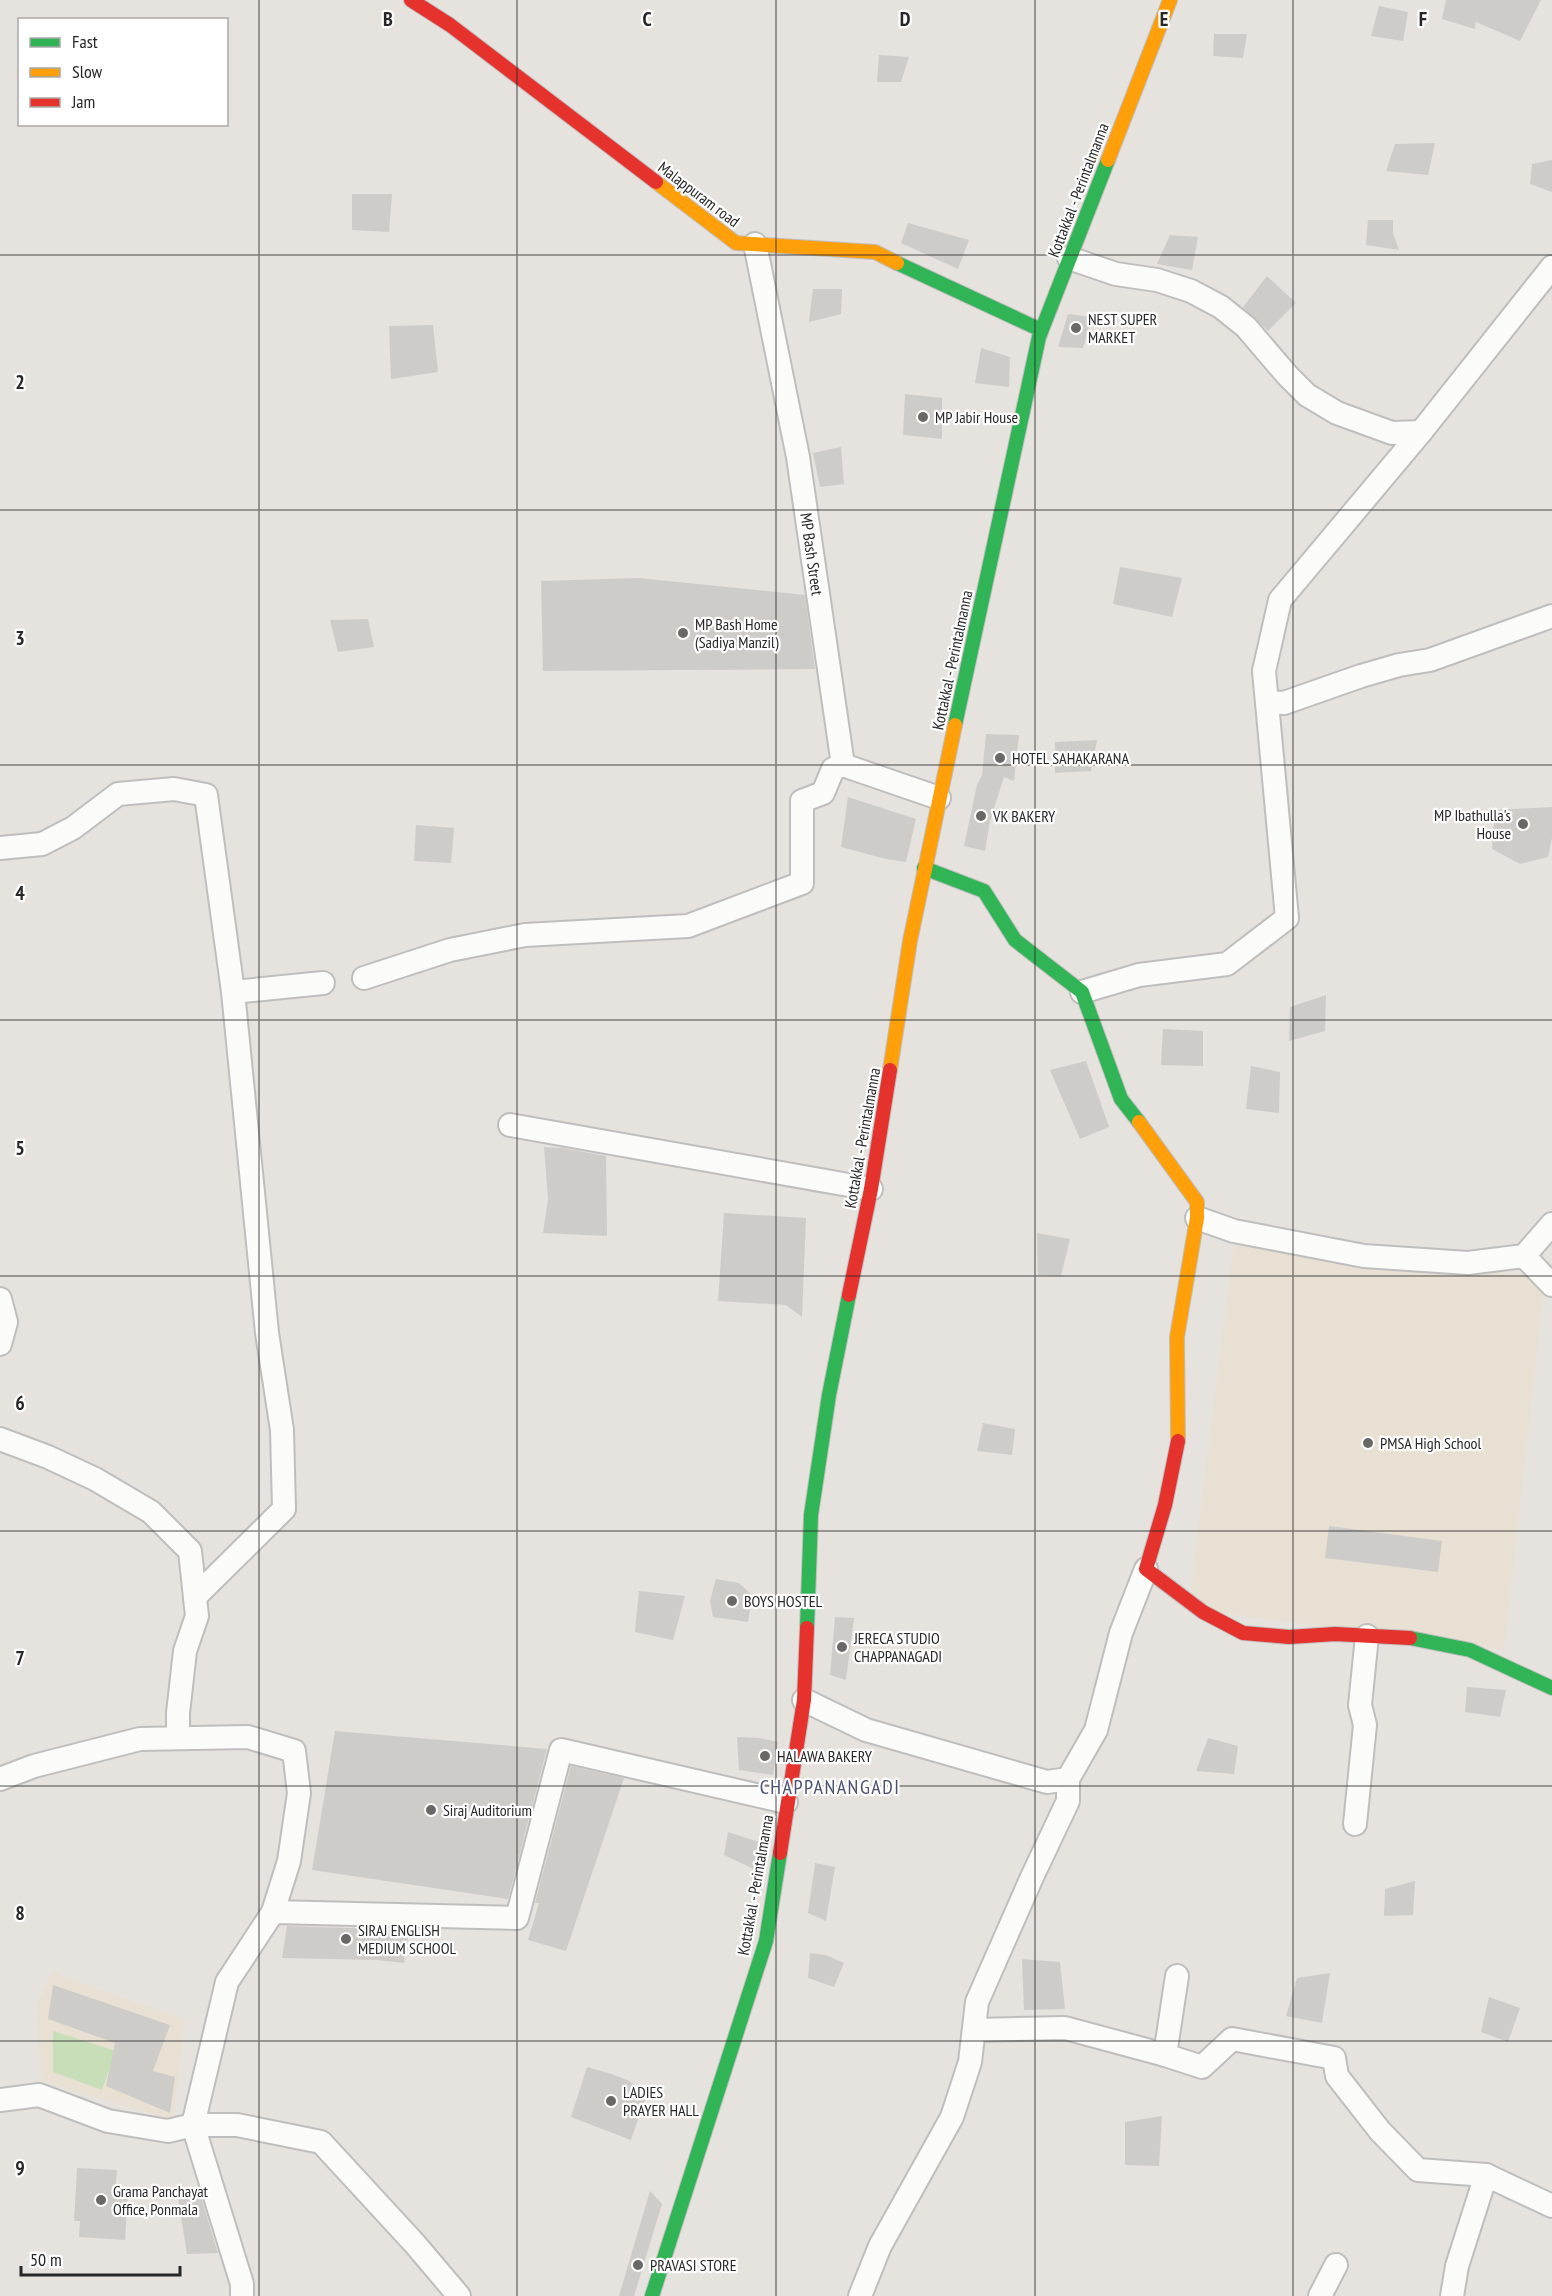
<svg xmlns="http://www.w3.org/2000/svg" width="1552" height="2296" font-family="'PT Sans Narrow',sans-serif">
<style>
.education{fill:#e8e1d3}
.green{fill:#c7deb9}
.building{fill:#ceccc9}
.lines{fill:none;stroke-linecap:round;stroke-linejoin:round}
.street-casing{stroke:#bfbebf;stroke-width:26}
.fast-casing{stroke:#bfbebf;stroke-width:16}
.slow-casing{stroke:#bfbebf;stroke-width:16}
.jam-casing{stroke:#bfbebf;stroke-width:16}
.street{stroke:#fbfbfa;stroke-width:22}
.fast{stroke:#30b455;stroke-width:14}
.slow{stroke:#ff9f0a;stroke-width:14}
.jam{stroke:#e5322d;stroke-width:14}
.grid{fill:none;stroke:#272727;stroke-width:1.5;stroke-opacity:0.55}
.poi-dot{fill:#6a6867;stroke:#fff;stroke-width:2}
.labels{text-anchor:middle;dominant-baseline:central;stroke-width:4.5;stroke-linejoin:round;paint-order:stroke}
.street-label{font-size:16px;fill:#272727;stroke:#fff}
.poi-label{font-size:16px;fill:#272727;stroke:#fff;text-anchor:start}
.quarter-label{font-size:20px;letter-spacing:1.5px;fill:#4c5173;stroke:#fff}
.grid-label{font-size:20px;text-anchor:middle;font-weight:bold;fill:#272727;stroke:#fff;stroke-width:4.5;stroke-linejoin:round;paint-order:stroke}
</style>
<rect width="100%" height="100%" fill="#e6e2de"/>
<g class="education">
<polygon points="1234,1244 1545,1277 1504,1649 1188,1609"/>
<polygon points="52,1972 185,2020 173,2120 41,2081 37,2005"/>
</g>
<polygon class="green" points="53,2031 116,2051 102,2090 53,2072"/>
<g class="building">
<polygon points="1446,0 1541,0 1520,41 1476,22 1475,29 1442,19"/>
<polygon points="1379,6 1408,12 1403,41 1371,36"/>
<polygon points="1214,34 1247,34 1243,58 1213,56"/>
<polygon points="879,55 909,57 901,82 877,82"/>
<polygon points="1435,143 1428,175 1386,171 1395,144"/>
<polygon points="1552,160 1552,192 1530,184 1532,164"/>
<polygon points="352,194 392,194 389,232 352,230"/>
<polygon points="1368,220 1393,220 1393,233 1399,250 1366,245"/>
<polygon points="908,223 969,240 958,269 901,243"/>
<polygon points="1170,235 1198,237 1192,270 1157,264"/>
<polygon points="1267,276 1296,303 1268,331 1243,307"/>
<polygon points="813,289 842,289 841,314 809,322"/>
<polygon points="1068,314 1092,317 1083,348 1058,347"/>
<polygon points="433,325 438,372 391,379 389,326"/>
<polygon points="981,348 1010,357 1009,387 975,383"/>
<polygon points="905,394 942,398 942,439 903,435"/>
<polygon points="841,447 844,484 820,487 813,453"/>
<polygon points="1120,567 1182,578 1172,617 1113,604"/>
<polygon points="639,578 805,595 815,669 543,671 541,581"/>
<polygon points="368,619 374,647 338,652 330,620"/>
<polygon points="986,734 1019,735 1014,781 1004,777 990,821 985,851 964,846 977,785 982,775"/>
<polygon points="1097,740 1091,771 1055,773 1055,742"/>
<polygon points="848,797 916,819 906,862 886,859 841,847"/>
<polygon points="1552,807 1552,838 1548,857 1520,864 1492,849 1495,810"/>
<polygon points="416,825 454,828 451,863 414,861"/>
<polygon points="1326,995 1325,1031 1289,1041 1290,1007"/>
<polygon points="1163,1029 1203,1031 1203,1066 1161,1065"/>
<polygon points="1086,1061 1109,1127 1080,1139 1050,1070"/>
<polygon points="1251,1066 1280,1072 1279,1113 1246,1109"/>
<polygon points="544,1147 562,1148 606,1156 607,1236 543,1233 548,1199"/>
<polygon points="724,1213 806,1218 802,1317 786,1305 718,1301"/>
<polygon points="1037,1233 1070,1239 1061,1276 1038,1275"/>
<polygon points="983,1423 1015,1429 1012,1455 977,1451"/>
<polygon points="1329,1526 1442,1541 1438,1572 1325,1558"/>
<polygon points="716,1579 739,1583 752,1595 748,1622 713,1617 710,1601"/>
<polygon points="639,1591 685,1596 673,1640 635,1632"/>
<polygon points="835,1617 854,1618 846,1680 830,1675"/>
<polygon points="1467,1687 1506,1690 1500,1717 1465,1712"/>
<polygon points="335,1731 547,1749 508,1899 312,1870"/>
<polygon points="737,1737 760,1738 778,1742 773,1775 739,1770"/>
<polygon points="1208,1738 1238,1746 1234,1774 1196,1771"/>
<polygon points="571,1766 624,1778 566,1951 528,1940 539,1903 535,1903"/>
<polygon points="728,1832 762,1843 758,1871 724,1855"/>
<polygon points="815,1863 835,1867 826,1921 808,1913"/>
<polygon points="1415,1881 1413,1915 1384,1916 1385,1889"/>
<polygon points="287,1926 409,1930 404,1963 377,1960 282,1958"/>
<polygon points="810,1953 826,1955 844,1963 834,1987 808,1978"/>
<polygon points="1022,1959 1060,1962 1065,2009 1024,2010"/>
<polygon points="1330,1973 1322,2023 1286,2016 1297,1978"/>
<polygon points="53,1985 170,2025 153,2071 175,2077 170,2113 106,2086 115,2043 48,2019"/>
<polygon points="1489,1997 1520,2008 1508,2042 1481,2032"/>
<polygon points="587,2067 612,2074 629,2081 647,2094 631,2140 571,2117"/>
<polygon points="1162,2116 1159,2166 1125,2165 1125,2122"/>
<polygon points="77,2168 117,2170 115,2193 128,2194 125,2240 79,2237 80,2221 74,2221"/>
<polygon points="650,2191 662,2204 634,2296 619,2296"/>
<polygon points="190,2194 200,2194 218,2253 187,2254 178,2198"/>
</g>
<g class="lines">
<defs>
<g id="street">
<polyline points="755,244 798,457 843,765 939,798"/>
<polyline points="1069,258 1116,274 1157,280 1191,291 1221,307 1246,327 1287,375 1307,395 1337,413 1392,433 1421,432 1552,267"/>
<polyline points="1267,702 1284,703 1361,676 1399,665 1430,660 1552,616"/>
<polyline points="0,848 42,844 73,828 118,794 174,789 206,795 233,992 267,1333 282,1430 284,1509 195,1597"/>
<polyline points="364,978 450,950 525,935 688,926 802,883 802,801 823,793 833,769 843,765"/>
<polyline points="233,992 323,983"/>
<polyline points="1082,992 1139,975 1227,964 1287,918 1264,671 1280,600 1421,432"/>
<polyline points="510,1125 871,1189"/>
<polyline points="1197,1218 1234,1231 1364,1256 1468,1263 1524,1256 1552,1224"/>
<polyline points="1524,1256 1552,1285"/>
<polyline points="0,1299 6,1322 0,1344"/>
<polyline points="0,1439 48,1457 95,1479 151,1512 190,1551 197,1616 185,1651 178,1713 178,1738"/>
<polyline points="804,1700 866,1730 1047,1782 1068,1779"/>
<polyline points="0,1779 34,1766 140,1739 248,1737 294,1751 299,1793 289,1861 273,1912"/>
<polyline points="1355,1824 1365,1725 1360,1705 1367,1636"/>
<polyline points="974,2030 1065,2028 1165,2055 1202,2067 1232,2039 1334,2058 1337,2076 1380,2131 1418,2170 1486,2175 1552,2206"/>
<polyline points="1165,2055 1177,1976"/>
<polyline points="0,2100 39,2095 108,2121 168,2131 193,2125 237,2125 321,2142 415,2244 459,2296"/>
<polyline points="242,2296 242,2284 193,2125 227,1982 273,1912 517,1918 561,1750 786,1802"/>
<polyline points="860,2296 880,2246 952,2117 970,2062 977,2002 1032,1877 1068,1801 1068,1779 1096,1730 1121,1633 1146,1569"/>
<polyline points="1320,2296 1336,2265"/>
<polyline points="1452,2296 1457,2266 1486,2175"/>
</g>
<g id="fast">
<polyline points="897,263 1041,330"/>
<polyline points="955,725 1039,337 1108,160"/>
<polyline points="924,868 984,891 1015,940 1082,992 1121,1099 1139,1122"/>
<polyline points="807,1628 811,1515 829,1395 849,1295"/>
<polyline points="1410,1638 1470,1650 1552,1688"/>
<polyline points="652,2296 766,1941 780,1853"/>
</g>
<g id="slow">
<polyline points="1108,160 1170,0"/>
<polyline points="656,182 736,243 875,252 897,263"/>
<polyline points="890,1070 910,941 955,725"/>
<polyline points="1139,1122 1197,1202 1197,1218 1177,1337 1178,1441"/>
</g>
<g id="jam">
<polyline points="411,0 450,25 656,182"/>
<polyline points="849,1295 871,1189 890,1070"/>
<polyline points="1178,1441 1165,1505 1146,1569 1203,1612 1243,1633 1289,1637 1335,1634 1410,1638"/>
<polyline points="780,1853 804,1700 807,1628"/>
</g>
</defs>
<use href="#street" class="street-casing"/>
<use href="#fast" class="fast-casing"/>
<use href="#slow" class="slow-casing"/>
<use href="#jam" class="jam-casing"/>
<use href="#street" class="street"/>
<use href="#fast" class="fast"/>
<use href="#slow" class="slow"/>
<use href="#jam" class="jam"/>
</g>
<path class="grid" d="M259 0V2296M517 0V2296M776 0V2296M1035 0V2296M1293 0V2296M0 255H1552M0 510H1552M0 765H1552M0 1020H1552M0 1276H1552M0 1531H1552M0 1786H1552M0 2041H1552"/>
<g class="poi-dot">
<circle cx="1076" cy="328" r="6"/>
<circle cx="923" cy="417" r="6"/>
<circle cx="683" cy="633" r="6"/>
<circle cx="1000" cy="758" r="6"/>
<circle cx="981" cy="816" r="6"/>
<circle cx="1523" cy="824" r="6"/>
<circle cx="1368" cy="1443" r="6"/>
<circle cx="732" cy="1601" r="6"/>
<circle cx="842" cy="1647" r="6"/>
<circle cx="765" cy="1756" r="6"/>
<circle cx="431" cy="1810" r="6"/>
<circle cx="346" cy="1939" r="6"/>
<circle cx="611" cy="2101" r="6"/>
<circle cx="101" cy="2200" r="6"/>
<circle cx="638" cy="2265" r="6"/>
</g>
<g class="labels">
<g class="street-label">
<text transform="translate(1078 190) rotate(-69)">Kottakkal - Perintalmanna</text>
<text transform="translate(699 194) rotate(37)">Malappuram road</text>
<text transform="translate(812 554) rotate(82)">MP Bash Street</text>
<text transform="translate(952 660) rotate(-78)">Kottakkal - Perintalmanna</text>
<text transform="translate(862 1138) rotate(-80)">Kottakkal - Perintalmanna</text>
<text transform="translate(755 1885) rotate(-80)">Kottakkal - Perintalmanna</text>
</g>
<g class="poi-label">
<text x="1088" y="319">NEST SUPER<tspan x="1088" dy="18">MARKET</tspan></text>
<text x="935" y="417">MP Jabir House</text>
<text x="695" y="624">MP Bash Home<tspan x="695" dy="18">(Sadiya Manzil)</tspan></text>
<text x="1012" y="758">HOTEL SAHAKARANA</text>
<text x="1511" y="815" text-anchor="end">MP Ibathulla's<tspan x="1511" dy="18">House</tspan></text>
<text x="993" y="816">VK BAKERY</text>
<text x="1380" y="1443">PMSA High School</text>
<text x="744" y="1601">BOYS HOSTEL</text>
<text x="854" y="1638">JERECA STUDIO<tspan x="854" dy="18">CHAPPANAGADI</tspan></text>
<text x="777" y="1756">HALAWA BAKERY</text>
<text x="443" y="1810">Siraj Auditorium</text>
<text x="358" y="1930">SIRAJ ENGLISH<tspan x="358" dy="18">MEDIUM SCHOOL</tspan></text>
<text x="623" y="2092">LADIES<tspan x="623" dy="18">PRAYER HALL</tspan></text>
<text x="113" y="2191">Grama Panchayat<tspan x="113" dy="18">Office, Ponmala</tspan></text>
<text x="650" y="2265">PRAVASI STORE</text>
</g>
<g class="quarter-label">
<text x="830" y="1787">CHAPPANANGADI</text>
</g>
</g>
<g class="grid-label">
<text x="388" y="26">B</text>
<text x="647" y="26">C</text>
<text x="905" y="26">D</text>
<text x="1164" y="26">E</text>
<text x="1423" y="26">F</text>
<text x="20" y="389">2</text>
<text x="20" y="645">3</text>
<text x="20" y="900">4</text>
<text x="20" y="1155">5</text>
<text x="20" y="1410">6</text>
<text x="20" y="1665">7</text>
<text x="20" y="1920">8</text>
<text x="20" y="2175">9</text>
</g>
<rect x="18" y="18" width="210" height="108" fill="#ffffff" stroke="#a9a9a9" stroke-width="1.5"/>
<rect x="30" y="38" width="30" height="9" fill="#30b455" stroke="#a9a9a9" stroke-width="1.5"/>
<text x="72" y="48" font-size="18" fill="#272727">Fast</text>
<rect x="30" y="68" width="30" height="9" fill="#ff9f0a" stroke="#a9a9a9" stroke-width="1.5"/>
<text x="72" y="78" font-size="18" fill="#272727">Slow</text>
<rect x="30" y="98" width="30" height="9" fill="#e5322d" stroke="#a9a9a9" stroke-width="1.5"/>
<text x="72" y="108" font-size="18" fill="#272727">Jam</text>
<path d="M21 2266v9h159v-9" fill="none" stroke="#272727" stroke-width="3"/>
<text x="30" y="2266" font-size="18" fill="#272727" stroke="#ffffff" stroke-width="4.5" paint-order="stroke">50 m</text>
</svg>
